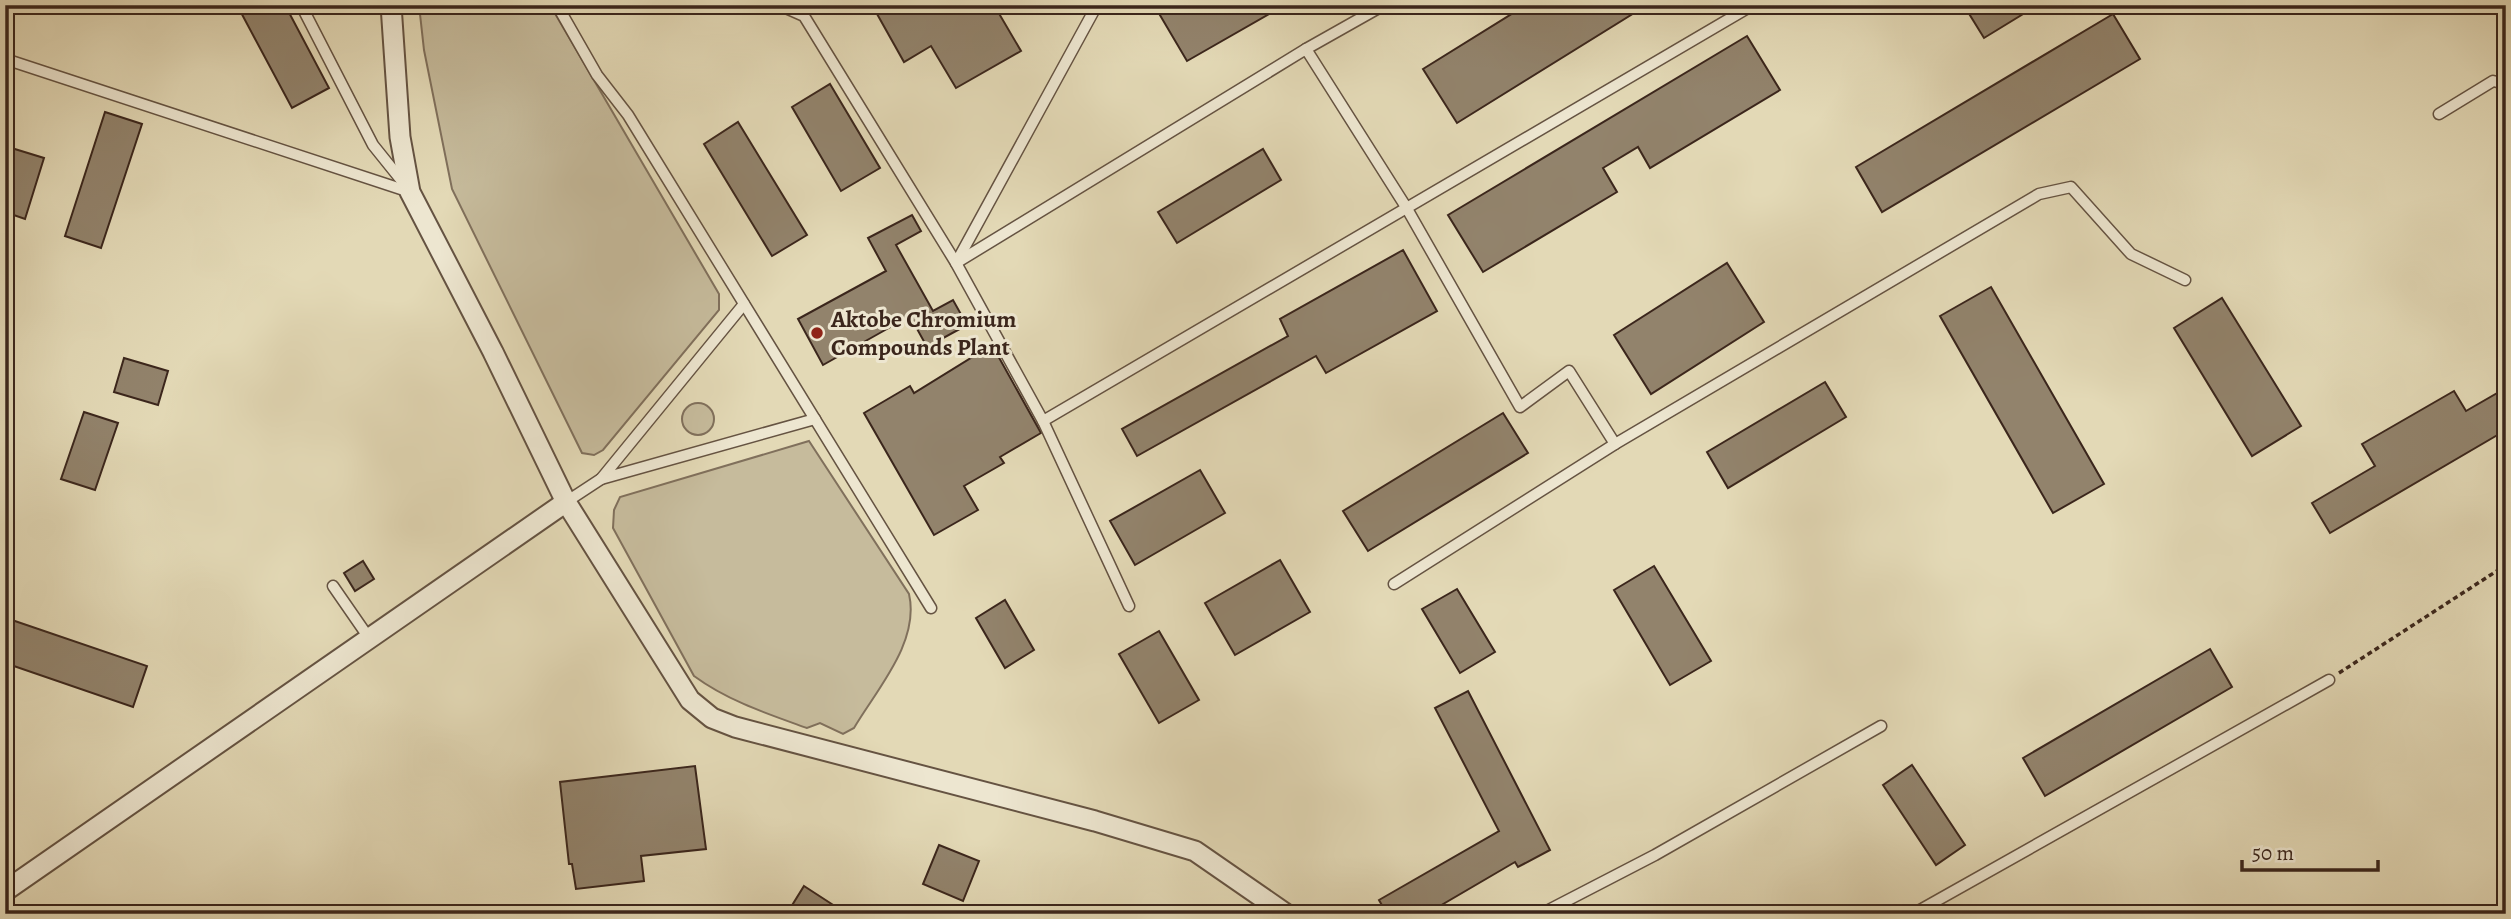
<svg xmlns="http://www.w3.org/2000/svg" width="2511" height="919" font-family="Alegreya,serif">
<style>
.green{fill:#c6bb9c;stroke:#80705c;stroke-width:2}
.building{fill:#92836c;stroke:#3b261c;stroke-width:2}
.lines{fill:none;stroke-linecap:round;stroke-linejoin:round}
.lane-casing{stroke:#655342;stroke-width:13}
.street-casing{stroke:#655342;stroke-width:23}
.path{stroke:#3b261c;stroke-width:3.5;stroke-dasharray:5 3.5;stroke-linecap:butt}
.lane{stroke:#ede6d0;stroke-width:10}
.street{stroke:#ede6d0;stroke-width:19}
.poi-dot{fill:#8f2418;stroke:#ede6d0;stroke-width:2.5}
.labels{text-anchor:middle;dominant-baseline:central;stroke-width:6;stroke-linejoin:round;paint-order:stroke}
.poi-label{font-size:24px;font-weight:bold;fill:#3b261c;stroke:#ede6d0;text-anchor:start}
</style>
<rect width="100%" height="100%" fill="#e3d9b6"/>
<filter id="stains"><feTurbulence type="fractalNoise" baseFrequency=".00286" numOctaves="4"/><feColorMatrix values="0 0 0 0 .2 0 0 0 0 .09 0 0 0 0 .02 0 0 0 .5 -.17"/></filter>
<radialGradient id="worn" r=".72"><stop offset=".6" stop-color="#630" stop-opacity="0"/><stop offset="1" stop-color="#630" stop-opacity=".3"/></radialGradient>
<g class="green">
<polygon points="419,5 550,5 719,294 719,310 603,450 594,455 582,453 452,189 424,50"/>
<circle cx="698" cy="419" r="16"/>
<path d="M809 441 909 594C920 642 877 689 854 728L843 734 820 723 807 728C768 714 728 701 694 676L613 528 614 510 620 497Z"/>
</g>
<g class="building">
<polygon points="237,5 285,5 329,88 292,108"/>
<polygon points="872,5 994,5 1021,51 956,88 931,46 904,62"/>
<polygon points="1154,5 1285,5 1187,61"/>
<polygon points="1526,5 1647,5 1457,123 1423,69"/>
<polygon points="1979,5 2038,5 1984,38 1968,12"/>
<polygon points="2113,14 2140,59 1882,212 1856,167"/>
<polygon points="1747,36 1780,90 1650,168 1638,147 1603,168 1617,192 1483,272 1448,215"/>
<polygon points="830,84 880,168 841,191 792,107"/>
<polygon points="105,112 142,124 101,248 65,236"/>
<polygon points="738,122 807,235 772,256 704,144"/>
<polygon points="5,146 44,158 25,219 5,212"/>
<polygon points="1263,149 1281,180 1177,243 1158,212"/>
<polygon points="912,215 921,231 896,245 933,311 953,300 967,325 927,347 910,316 823,365 798,319 886,271 868,238"/>
<polygon points="1403,250 1437,311 1326,373 1316,356 1137,456 1122,429 1288,336 1280,319"/>
<polygon points="1727,263 1764,322 1651,394 1614,335"/>
<polygon points="1991,287 2104,484 2053,513 1940,316"/>
<polygon points="2222,298 2301,426 2252,456 2174,328"/>
<polygon points="992,345 1041,433 1000,457 1004,463 964,486 978,510 934,535 864,413 910,386 914,393"/>
<polygon points="124,358 168,371 158,405 114,392"/>
<polygon points="1825,382 1846,417 1728,488 1707,452"/>
<polygon points="2506,388 2506,430 2330,533 2312,503 2375,466 2362,444 2454,391 2466,411"/>
<polygon points="84,412 118,423 95,490 61,479"/>
<polygon points="1503,413 1528,453 1368,551 1343,511"/>
<polygon points="1200,470 1225,513 1135,565 1110,521"/>
<polygon points="1280,560 1310,612 1235,655 1205,603"/>
<polygon points="363,561 374,579 355,591 344,573"/>
<polygon points="1654,566 1711,661 1670,685 1614,590"/>
<polygon points="1457,589 1495,652 1460,673 1422,609"/>
<polygon points="1005,600 1034,650 1005,668 976,618"/>
<polygon points="9,619 147,666 133,707 5,663 5,628"/>
<polygon points="1159,631 1199,700 1159,723 1119,654"/>
<polygon points="2210,649 2232,687 2045,796 2023,758"/>
<polygon points="1468,691 1550,850 1518,867 1515,862 1426,914 1387,914 1379,900 1499,831 1435,708"/>
<polygon points="1912,765 1965,845 1936,865 1883,785"/>
<polygon points="695,766 706,849 641,856 644,881 576,889 572,864 569,864 560,782"/>
<polygon points="939,845 979,861 963,901 923,884"/>
<polygon points="804,886 847,914 801,914 791,907"/>
</g>
<g class="lines">
<defs>
<g id="lane">
<polyline points="301,5 373,145 406,186"/>
<polyline points="557,5 597,75 628,115 931,608"/>
<polyline points="779,5 804,16 956,263 1306,49 1406,207 1520,407 1569,371 1615,444 2039,194 2071,187 2131,254 2185,280"/>
<polyline points="1097,5 956,263 1043,421 1753,5"/>
<polyline points="1306,49 1384,5"/>
<polyline points="5,59 410,192"/>
<polyline points="2439,114 2493,81 2506,84"/>
<polyline points="744,304 601,479 815,419"/>
<polyline points="1043,421 1129,606"/>
<polyline points="566,502 601,479"/>
<polyline points="1394,584 1615,444"/>
<polyline points="333,586 369,638"/>
<polyline points="1541,914 1655,855 1881,726"/>
<polyline points="1913,914 2329,680"/>
</g>
<g id="street">
<polyline points="391,5 400,137 410,192 493,352 566,502 690,700 712,718 735,727 1095,821 1195,851 1286,914"/>
<polyline points="5,891 566,502"/>
</g>
</defs>
<use href="#lane" class="lane-casing"/>
<use href="#street" class="street-casing"/>
<polyline class="path" points="2339,673 2506,565"/>
<use href="#lane" class="lane"/>
<use href="#street" class="street"/>
</g>
<circle class="poi-dot" cx="817" cy="333" r="7"/>
<g class="labels">
<g class="poi-label">
<text x="831" y="319">Aktobe Chromium<tspan x="831" dy="28">Compounds Plant</tspan></text>
</g>
</g>
<rect width="2511" height="919" fill="none" stroke="#e3d9b6" stroke-width="28"/>
<rect x="7" y="7" width="2497" height="905" fill="none" stroke="#3b261c" stroke-width="3.5"/>
<rect x="14" y="14" width="2483" height="891" fill="none" stroke="#3b261c" stroke-width="2"/>
<path d="M2242 860v10h136v-10" fill="none" stroke="#3b261c" stroke-width="3.5"/>
<text x="2252" y="860" font-size="21" fill="#3b261c" stroke="#ede6d0" stroke-width="5" paint-order="stroke">50 m</text>
<rect width="100%" height="100%" filter="url(#stains)"/>
<rect width="100%" height="100%" fill="url(#worn)"/>
</svg>
